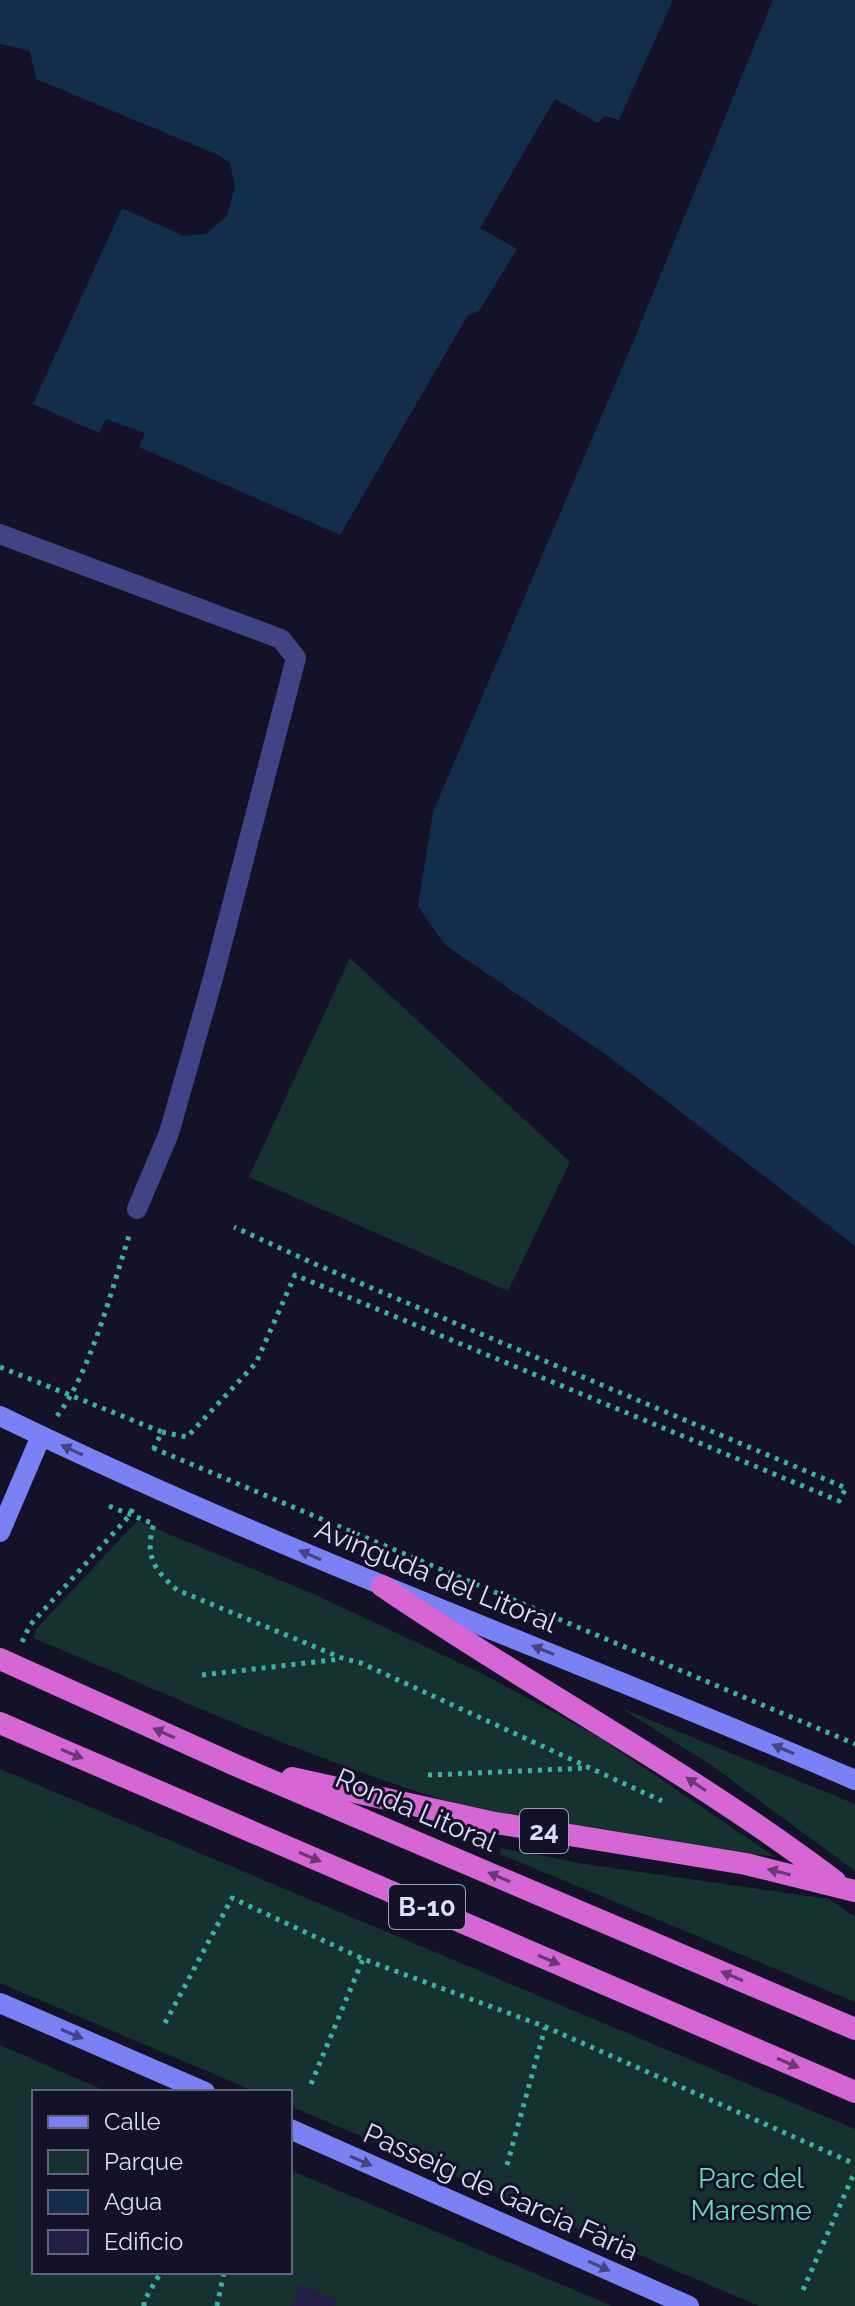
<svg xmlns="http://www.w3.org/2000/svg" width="855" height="2306" font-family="Raleway,sans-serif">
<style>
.green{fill:#16322f}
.water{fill:#132d4c}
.building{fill:#252048}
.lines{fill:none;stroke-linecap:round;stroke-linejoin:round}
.path{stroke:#3ab3a2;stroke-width:5;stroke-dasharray:4 6;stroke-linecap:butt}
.service{stroke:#414484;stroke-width:20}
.secondary{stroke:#7a81f5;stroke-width:20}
.trunk{stroke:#d566d3;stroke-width:22}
.oneway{fill:#424484}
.oneway2{fill:#6b3875}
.labels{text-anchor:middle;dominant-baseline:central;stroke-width:6;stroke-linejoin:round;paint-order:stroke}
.shield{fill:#141228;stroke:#a19fbc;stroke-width:2}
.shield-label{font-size:26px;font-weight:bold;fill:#dddcfc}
.street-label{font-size:28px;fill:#dddcfc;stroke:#141228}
.park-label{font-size:28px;fill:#6cd8b5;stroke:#141228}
</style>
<rect width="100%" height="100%" fill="#141228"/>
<g class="green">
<polygon points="350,958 570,1162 508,1291 249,1177"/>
<path d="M137 1521 318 1596 481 1673 599 1737 775 1857C659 1842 540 1830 428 1795 293 1752 163 1692 33 1638L37 1628Z"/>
<polygon points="621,1708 855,1804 855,1871 711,1765"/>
<polygon points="0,1769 855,2129 855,2306 759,2306 290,2106 290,2092 256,2092 0,1983"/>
<polygon points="501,1848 585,1864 829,1899 855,1917 855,2002 500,1854"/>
<polygon points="0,2045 108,2092 34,2092 34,2272 290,2272 290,2170 612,2306 0,2306"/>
</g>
<g class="water">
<polygon points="0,0 673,0 619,120 605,116 598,123 555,99 480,228 517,249 479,311 468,315 340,535 139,447 145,433 106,419 99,433 33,404 122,208 184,236 206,234 227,216 235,187 230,163 216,154 36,79 30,51 0,44"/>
<polygon points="773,0 855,0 855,1246 608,1056 445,945 418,906 433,812 631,347"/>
</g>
<polygon class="building" points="300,2283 336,2300 334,2306 290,2306"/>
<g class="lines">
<g class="path">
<polyline points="0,1367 162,1432 153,1450"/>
<path d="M57 1416C91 1372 112 1288 130 1233"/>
<polyline points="162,1432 187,1437 256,1363 295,1275 839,1501 846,1488 315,1264 234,1227"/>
<polyline points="153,1448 855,1744"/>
<path d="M109 1506 154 1524C144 1555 154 1570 177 1590L342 1658 361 1663 662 1801"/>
<polyline points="22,1642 30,1625 130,1515 134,1505"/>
<polyline points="202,1675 341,1659"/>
<polyline points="428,1775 589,1768"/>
<polyline points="165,2023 232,1898 363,1959 546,2027 855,2164"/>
<polyline points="311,2084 363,1959"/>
<polyline points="507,2165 545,2028"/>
<polyline points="803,2290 855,2171"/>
<polyline points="144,2306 144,2301 161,2272"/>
<polyline points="217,2306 224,2272"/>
</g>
<polyline class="service" points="0,534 281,639 296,658 212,982 169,1133 137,1209"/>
<g class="secondary">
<path d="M0 1416C279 1552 571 1657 855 1780"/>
<polyline points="0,1532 41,1436"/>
<polyline points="0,2003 205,2092"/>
<polyline points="290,2129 689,2306"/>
</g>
<g class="trunk">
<path d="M382 1586C531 1688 691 1772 835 1881"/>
<polyline points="0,1659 235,1765 855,2029"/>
<polyline points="0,1723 855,2092"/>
<polyline points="292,1778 490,1822 746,1864 855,1891"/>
</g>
</g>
<defs><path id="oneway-solid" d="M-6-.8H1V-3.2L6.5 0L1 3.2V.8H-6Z" transform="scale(2)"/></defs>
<g class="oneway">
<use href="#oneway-solid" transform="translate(72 1450) rotate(-155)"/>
<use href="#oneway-solid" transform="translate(310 1555) rotate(-157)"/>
<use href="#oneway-solid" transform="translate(543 1650) rotate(-158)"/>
<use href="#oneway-solid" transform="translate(783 1749) rotate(-157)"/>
<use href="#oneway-solid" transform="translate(72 2034) rotate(23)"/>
<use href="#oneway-solid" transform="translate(361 2161) rotate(24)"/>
<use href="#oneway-solid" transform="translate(599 2266) rotate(24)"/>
</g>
<g class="oneway2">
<use href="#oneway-solid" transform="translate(164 1733) rotate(-156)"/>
<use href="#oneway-solid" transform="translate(72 1754) rotate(23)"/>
<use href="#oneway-solid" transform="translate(696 1784) rotate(-146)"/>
<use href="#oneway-solid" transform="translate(310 1857) rotate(23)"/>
<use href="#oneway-solid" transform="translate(779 1872) rotate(-166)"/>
<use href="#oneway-solid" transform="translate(499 1877) rotate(-157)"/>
<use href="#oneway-solid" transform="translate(549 1960) rotate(23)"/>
<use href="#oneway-solid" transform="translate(732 1976) rotate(-157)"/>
<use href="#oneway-solid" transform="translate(788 2063) rotate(23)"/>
</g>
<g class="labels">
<g class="shield">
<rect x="520" y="1809" width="48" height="44" rx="6"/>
<rect x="389" y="1885" width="76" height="44" rx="6"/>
</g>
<g class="shield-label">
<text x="544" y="1831">24</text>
<text x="427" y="1907">B-10</text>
</g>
<g class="street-label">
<text transform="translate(436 1576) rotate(22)">Avinguda del Litoral</text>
<text transform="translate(416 1810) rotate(23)">Ronda Litoral</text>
<text transform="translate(501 2192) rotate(24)">Passeig de Garcia Fària</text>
</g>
<g class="park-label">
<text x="751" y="2178">Parc del<tspan x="751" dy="32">Maresme</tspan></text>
</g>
</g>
<rect x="32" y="2090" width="260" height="184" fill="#141228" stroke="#64637d" stroke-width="2"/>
<rect x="48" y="2116" width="40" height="12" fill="#7a81f5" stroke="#64637d" stroke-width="2"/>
<text x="104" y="2130" font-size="24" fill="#dddcfc">Calle</text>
<rect x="48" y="2150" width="40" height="24" fill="#16322f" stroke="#64637d" stroke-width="2"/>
<text x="104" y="2170" font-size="24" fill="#dddcfc">Parque</text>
<rect x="48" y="2190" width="40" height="24" fill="#132d4c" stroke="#64637d" stroke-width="2"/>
<text x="104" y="2210" font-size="24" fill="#dddcfc">Agua</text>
<rect x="48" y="2230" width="40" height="24" fill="#252048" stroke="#64637d" stroke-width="2"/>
<text x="104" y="2250" font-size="24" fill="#dddcfc">Edificio</text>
</svg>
